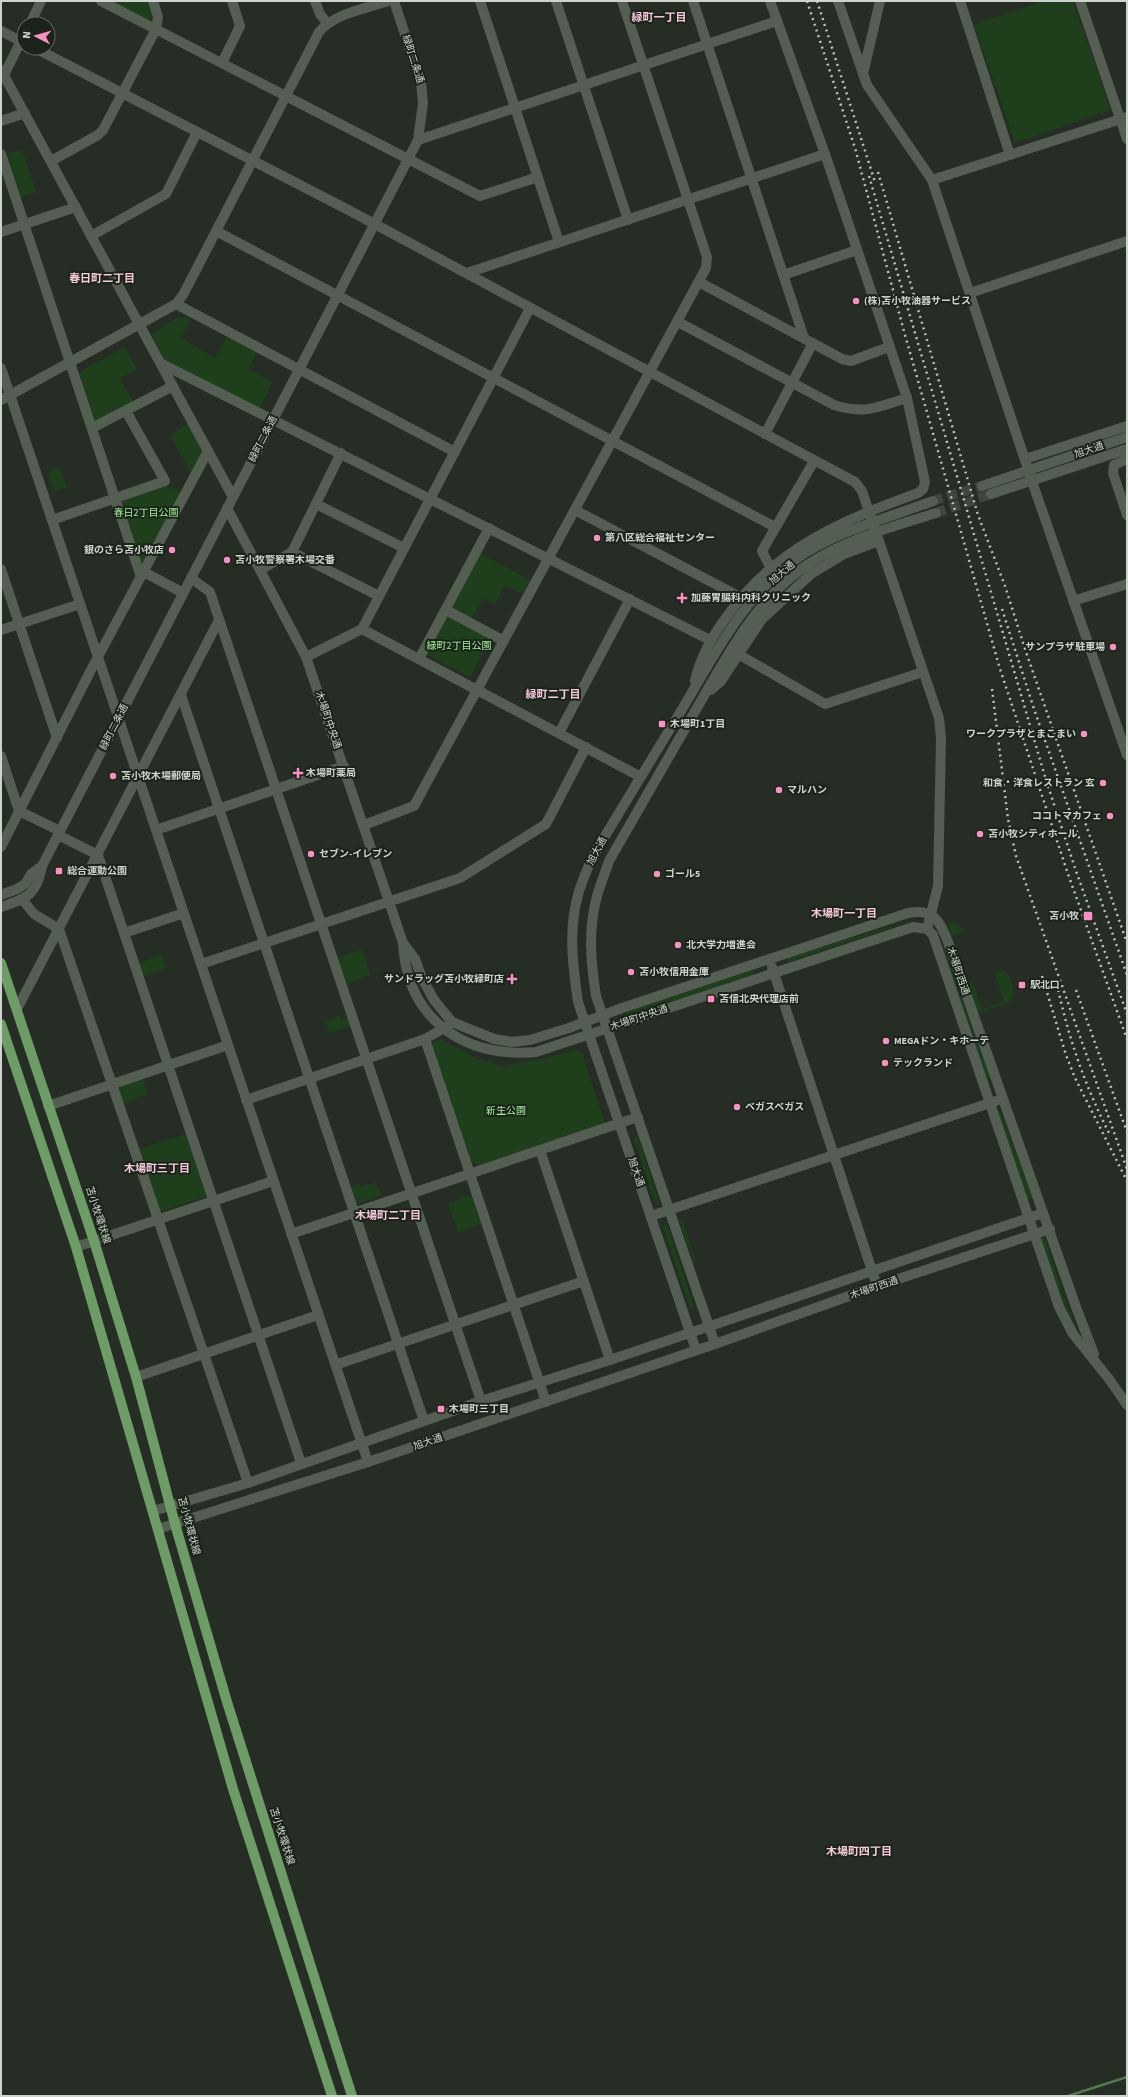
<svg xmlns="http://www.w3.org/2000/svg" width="1128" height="2097" font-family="'Source Sans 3','Noto Sans JP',sans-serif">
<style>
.green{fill:#1f3f1c}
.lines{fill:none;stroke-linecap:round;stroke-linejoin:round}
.stream{stroke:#527a4e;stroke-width:2.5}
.minor-tunnel{stroke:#3e463d;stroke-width:10;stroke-dasharray:10 5;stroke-linecap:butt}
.minor{stroke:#545e53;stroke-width:10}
.major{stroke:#6d9c67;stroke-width:10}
.rail{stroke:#bcc2bb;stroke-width:2.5;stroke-dasharray:2 4;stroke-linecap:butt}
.poi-dot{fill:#fc8fc1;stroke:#1b241a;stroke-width:1.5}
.labels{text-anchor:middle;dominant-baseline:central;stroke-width:4;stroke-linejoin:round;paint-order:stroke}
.street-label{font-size:10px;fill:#ced4cd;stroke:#1b241a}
.poi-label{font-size:10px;font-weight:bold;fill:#ced4cd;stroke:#1b241a;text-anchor:start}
.park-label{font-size:10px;fill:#a2ee99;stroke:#1b241a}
.neighbourhood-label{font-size:11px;font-weight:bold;fill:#f7c7db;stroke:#1b241a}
</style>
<rect width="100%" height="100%" fill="#252d24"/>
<g class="green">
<polygon points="110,1 148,1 152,15 149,21"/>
<polygon points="1042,1 1073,1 1111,110 1015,143 974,25"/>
<polygon points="22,149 36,192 18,198 4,155"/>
<polygon points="178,317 191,319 181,338 215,358 227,336 257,352 249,369 273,382 259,409 167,363 152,336 153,333"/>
<polygon points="124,347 137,369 120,379 133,402 97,421 94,421 78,377 79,373"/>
<polygon points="188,424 203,450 191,474 170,435"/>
<polygon points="60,468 67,487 54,492 48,472"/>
<polygon points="164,484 182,492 145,562 140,562 119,499"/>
<polygon points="481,554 530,580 522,594 505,585 495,604 483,598 471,619 452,608"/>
<polygon points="448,614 491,637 470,677 427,655"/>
<polygon points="908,921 908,922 788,962 787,958"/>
<polygon points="953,923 966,931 951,936 949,925"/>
<polygon points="942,948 944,948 970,1022 991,1079 987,1080"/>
<polygon points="362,949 370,975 346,984 337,958"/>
<polygon points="162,955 166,969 142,977 138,963"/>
<polygon points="753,970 754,974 678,1000 668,1001 627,1015 626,1012"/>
<path d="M1004 971C1013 977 1016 995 1009 1003L979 1012 974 1005 967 982 973 983 982 1009 1004 1002 994 972Z"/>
<polygon points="340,1016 341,1020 348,1017 351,1026 329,1033 325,1021"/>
<polygon points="440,1039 478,1059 503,1066 546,1058 574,1050 582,1053 606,1126 482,1167 471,1161 433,1048 434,1042"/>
<polygon points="143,1079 148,1094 123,1103 117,1087"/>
<polygon points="1000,1110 1032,1198 1027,1200 997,1113"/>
<polygon points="186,1134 207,1196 160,1212 139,1149"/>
<polygon points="635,1136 638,1138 659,1202 658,1205 655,1203 634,1139"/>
<polygon points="376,1182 381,1196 357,1204 351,1186 360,1183 361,1187"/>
<polygon points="471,1195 481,1224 458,1232 448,1203"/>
<polygon points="679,1219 682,1219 696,1262 694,1263"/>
<polygon points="665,1223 667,1225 694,1307 690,1308 663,1227"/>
<polygon points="1043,1238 1045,1239 1067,1306 1080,1336 1064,1308 1041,1241"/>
</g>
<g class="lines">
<polyline class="stream" points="1068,2096 1127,2077"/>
<g class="minor-tunnel">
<polyline points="933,501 982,486"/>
<polyline points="936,513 991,494"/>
</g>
<g class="minor">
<polyline points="101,1 480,196 538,177"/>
<polyline points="315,1 320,14 327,23"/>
<polyline points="480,1 559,242"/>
<polyline points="556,1 628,220"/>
<polyline points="693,1 804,338"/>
<polyline points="838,1 867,85 932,180 1035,490 1127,755"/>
<polyline points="960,1 1010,155"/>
<polyline points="1080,1 1127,139"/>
<polyline points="30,24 41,1"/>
<polyline points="1,31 24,43"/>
<polyline points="35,48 356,214 855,482 862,491 939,718 941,738 938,886 927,929"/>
<polyline points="222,63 240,26 232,1"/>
<polyline points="1,70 233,497"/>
<polyline points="863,74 880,1"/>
<polyline points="4,75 24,35"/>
<polyline points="1,121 25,113"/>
<polyline points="418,140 777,21"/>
<polyline points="1,154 141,577"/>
<polyline points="51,161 98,135 103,130 156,29 158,17 153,1"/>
<polyline points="932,180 1127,117"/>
<polyline points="216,231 775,527"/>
<polyline points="1,232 76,207"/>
<polyline points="91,236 166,194 197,132"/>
<polyline points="467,273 825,154"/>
<polyline points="783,275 857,250"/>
<polyline points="699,282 842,359 851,361 889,347"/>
<polyline points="970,293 1127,241"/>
<polyline points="176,304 455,452"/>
<path d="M678 322 834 405C866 415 877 407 907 398"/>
<polyline points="162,364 710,640"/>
<polyline points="1,368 368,1462"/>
<path d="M1 400 176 304 183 295 319 32C335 13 365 9 388 1"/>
<polyline points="92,428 173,386"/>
<polyline points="765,434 813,343"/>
<polyline points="1025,459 1127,426"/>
<polyline points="1127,459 1114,465 1113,473 1127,515"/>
<polyline points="982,486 1127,437"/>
<polyline points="991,494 1127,449"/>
<polyline points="316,504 404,548"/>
<path d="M227 508 306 657 403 943C407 1019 463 1058 536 1052L913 927 927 929 933 935 937 947 1059 1307 1073 1334 1109 1379 1127 1405"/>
<polyline points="575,510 740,597"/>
<polyline points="52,520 165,481 126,411"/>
<polyline points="292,552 379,596"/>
<polyline points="770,567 762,551 814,461"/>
<polyline points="1,569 57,738"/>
<polyline points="260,570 292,552 341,453"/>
<polyline points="144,572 183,593"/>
<polyline points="191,578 210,592 481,1401"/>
<polyline points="1073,601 1127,584"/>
<polyline points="446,610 504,641"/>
<polyline points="362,629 641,777"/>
<polyline points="1,630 80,604"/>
<polyline points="738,654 825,704 923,672"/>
<polyline points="306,657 362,629 530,308"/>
<polyline points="419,659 489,528"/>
<path d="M695 681C700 658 711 638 725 619 773 549 841 521 918 493L923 489 925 482 907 398 825 154 770 1"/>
<polyline points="711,690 721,681 762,619 811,574 844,554 879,541"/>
<polyline points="181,695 424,1421"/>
<polyline points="559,733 630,599"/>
<polyline points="1,756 19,811 60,831"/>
<polyline points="364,825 414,806 706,268 707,257 622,1"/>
<polyline points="156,830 344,766"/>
<polyline points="58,835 98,855 301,1463"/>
<polyline points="1,847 92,668 208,451"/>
<polyline points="1,895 17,889 25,884 31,874 42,866"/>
<polyline points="22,899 34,914 59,929 248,1483"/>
<path d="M1 907C27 898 37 895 42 866L418 140 423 103 421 83 394 1"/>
<polyline points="124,933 184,913"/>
<path d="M403 943 415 959 422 978 434 1000 452 1022 494 1039 512 1042 530 1040 569 1028 622 1008 908 913C934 908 940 921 948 942L1076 1307 1094 1354"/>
<polyline points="201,964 460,878 546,824 586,747"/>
<polyline points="772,967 877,1286"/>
<polyline points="17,1009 219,620"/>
<polyline points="425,1039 546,1402"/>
<polyline points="246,1100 425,1039 448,1026"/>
<polyline points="48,1106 228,1045"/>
<polyline points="540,1150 610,1360"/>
<polyline points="651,1216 996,1101"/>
<polyline points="291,1234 638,1117"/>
<polyline points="76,1247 273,1181"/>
<polyline points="715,1344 877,1286 1050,1229"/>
<path d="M696 1350 578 1002C573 967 568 930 578 895 581 883 587 870 592 858 621 809 651 760 681 711 715 654 747 589 805 553 844 529 890 517 933 501"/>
<polyline points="335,1365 584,1281"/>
<polyline points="136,1377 318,1315"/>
<polyline points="153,1511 248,1483 481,1401 610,1360 1043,1213"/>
<path d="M158 1529 368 1462 715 1344 596 996C591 963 588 933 596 900 599 887 605 874 609 861 636 814 663 767 690 720 723 664 752 602 807 565 846 539 892 527 936 513"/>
</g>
<g class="major">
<polyline points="1,963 94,1241 136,1377 175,1524 227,1702 352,2096"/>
<polyline points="1,1024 76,1247 233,1789 332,2096"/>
</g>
<g class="rail">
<polyline points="807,1 855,148 905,335 1000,669 1068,874 1127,1039"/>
<polyline points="817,1 875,182"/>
<polyline points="878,172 978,515 1005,586 1026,652 1127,943"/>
<polyline points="869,176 1046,780 1076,871 1127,1014"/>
<polyline points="1002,609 1034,709 1127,975"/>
<polyline points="992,689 1008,819 1016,856 1127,1169"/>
<polyline points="1042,976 1066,1055 1075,1078 1127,1181"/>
<path d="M1057 984C1068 1037 1085 1086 1110 1135"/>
<polyline points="1076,990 1127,1132"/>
</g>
</g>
<g class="poi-dot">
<circle cx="856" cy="301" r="4"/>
<circle cx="597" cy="538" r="4"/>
<circle cx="172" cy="550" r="4"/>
<circle cx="227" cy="560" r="4"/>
<path d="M680 592h4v4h4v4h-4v4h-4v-4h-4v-4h4z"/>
<circle cx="1113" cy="647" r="4"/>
<rect x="658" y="720" width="8" height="8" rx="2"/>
<circle cx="1084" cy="734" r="4"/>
<path d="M296 767h4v4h4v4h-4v4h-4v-4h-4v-4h4z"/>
<circle cx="113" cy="776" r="4"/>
<circle cx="1103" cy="783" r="4"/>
<circle cx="779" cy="790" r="4"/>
<circle cx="1110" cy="816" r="4"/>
<circle cx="980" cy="834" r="4"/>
<circle cx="311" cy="854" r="4"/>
<rect x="55" y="867" width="8" height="8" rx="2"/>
<circle cx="657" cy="874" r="4"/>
<rect x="1083" y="911" width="10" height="10" rx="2"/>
<circle cx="678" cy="945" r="4"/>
<circle cx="631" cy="972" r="4"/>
<path d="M510 973h4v4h4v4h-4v4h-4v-4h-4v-4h4z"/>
<rect x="1018" y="981" width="8" height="8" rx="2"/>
<rect x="707" y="995" width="8" height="8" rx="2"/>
<circle cx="886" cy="1041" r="4"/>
<circle cx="885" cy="1063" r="4"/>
<circle cx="737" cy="1107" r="4"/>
<rect x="437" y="1405" width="8" height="8" rx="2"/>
</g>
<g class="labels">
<g class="street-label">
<text transform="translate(413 59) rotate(72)">緑町二条通</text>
<text transform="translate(263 439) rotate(-63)">緑町二条通</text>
<text transform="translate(1089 450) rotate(-19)">旭大通</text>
<text transform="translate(782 573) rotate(-41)">旭大通</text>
<text transform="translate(328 720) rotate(71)">木場町中央通</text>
<text transform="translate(114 727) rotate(-63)">緑町二条通</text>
<text transform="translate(597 851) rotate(-62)">旭大通</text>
<text transform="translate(958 971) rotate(71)">木場町西通</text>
<text transform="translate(639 1018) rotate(-19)">木場町中央通</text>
<text transform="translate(636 1172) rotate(71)">旭大通</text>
<text transform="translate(98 1215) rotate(72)">苫小牧環状線</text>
<text transform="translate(874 1288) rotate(-19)">木場町西通</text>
<text transform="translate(428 1442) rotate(-19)">旭大通</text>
<text transform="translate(189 1526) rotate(75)">苫小牧環状線</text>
<text transform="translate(282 1836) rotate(72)">苫小牧環状線</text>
</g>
<g class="poi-label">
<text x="864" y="301">(株)苫小牧油器サービス</text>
<text x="605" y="538">第八区総合福祉センター</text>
<text x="164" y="550" text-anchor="end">銀のさら苫小牧店</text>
<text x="235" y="560">苫小牧警察署木場交番</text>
<text x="691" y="598">加藤胃腸科内科クリニック</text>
<text x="1105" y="647" text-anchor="end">サンプラザ駐車場</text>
<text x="670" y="724">木場町1丁目</text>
<text x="1076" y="734" text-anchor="end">ワークプラザとまこまい</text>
<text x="306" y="773">木場町薬局</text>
<text x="121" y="776">苫小牧木場郵便局</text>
<text x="1095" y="783" text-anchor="end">和食・洋食レストラン 玄</text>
<text x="787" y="790">マルハン</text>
<text x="1102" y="816" text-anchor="end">ココトマカフェ</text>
<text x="988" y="834">苫小牧シティホール</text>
<text x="319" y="854">セブン-イレブン</text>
<text x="67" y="871">総合運動公園</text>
<text x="665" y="874">ゴール5</text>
<text x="1079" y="916" text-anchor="end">苫小牧</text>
<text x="686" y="945">北大学力増進会</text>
<text x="639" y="972">苫小牧信用金庫</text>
<text x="504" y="979" text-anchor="end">サンドラッグ苫小牧緑町店</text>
<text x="1030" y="985">駅北口</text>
<text x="719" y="999">苫信北央代理店前</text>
<text x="894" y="1041">MEGAドン・キホーテ</text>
<text x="893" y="1063">テックランド</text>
<text x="745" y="1107">ベガスベガス</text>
<text x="449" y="1409">木場町三丁目</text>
</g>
<g class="park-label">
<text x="146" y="513">春日2丁目公園</text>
<text x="459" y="646">緑町2丁目公園</text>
<text x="506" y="1111">新生公園</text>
</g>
<g class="neighbourhood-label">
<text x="659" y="17">緑町一丁目</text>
<text x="102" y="278">春日町二丁目</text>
<text x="553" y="694">緑町二丁目</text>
<text x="844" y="913">木場町一丁目</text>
<text x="157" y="1168">木場町三丁目</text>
<text x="388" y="1215">木場町二丁目</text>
<text x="859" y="1851">木場町四丁目</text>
</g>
</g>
<rect width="1128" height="2097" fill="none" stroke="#ced4cd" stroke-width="4"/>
<g transform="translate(36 36) rotate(276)"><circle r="19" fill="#1b241a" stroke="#636a62"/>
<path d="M0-3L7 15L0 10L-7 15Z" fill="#fc8fc1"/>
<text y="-6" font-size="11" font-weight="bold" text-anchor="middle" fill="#ced4cd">N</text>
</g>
</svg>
